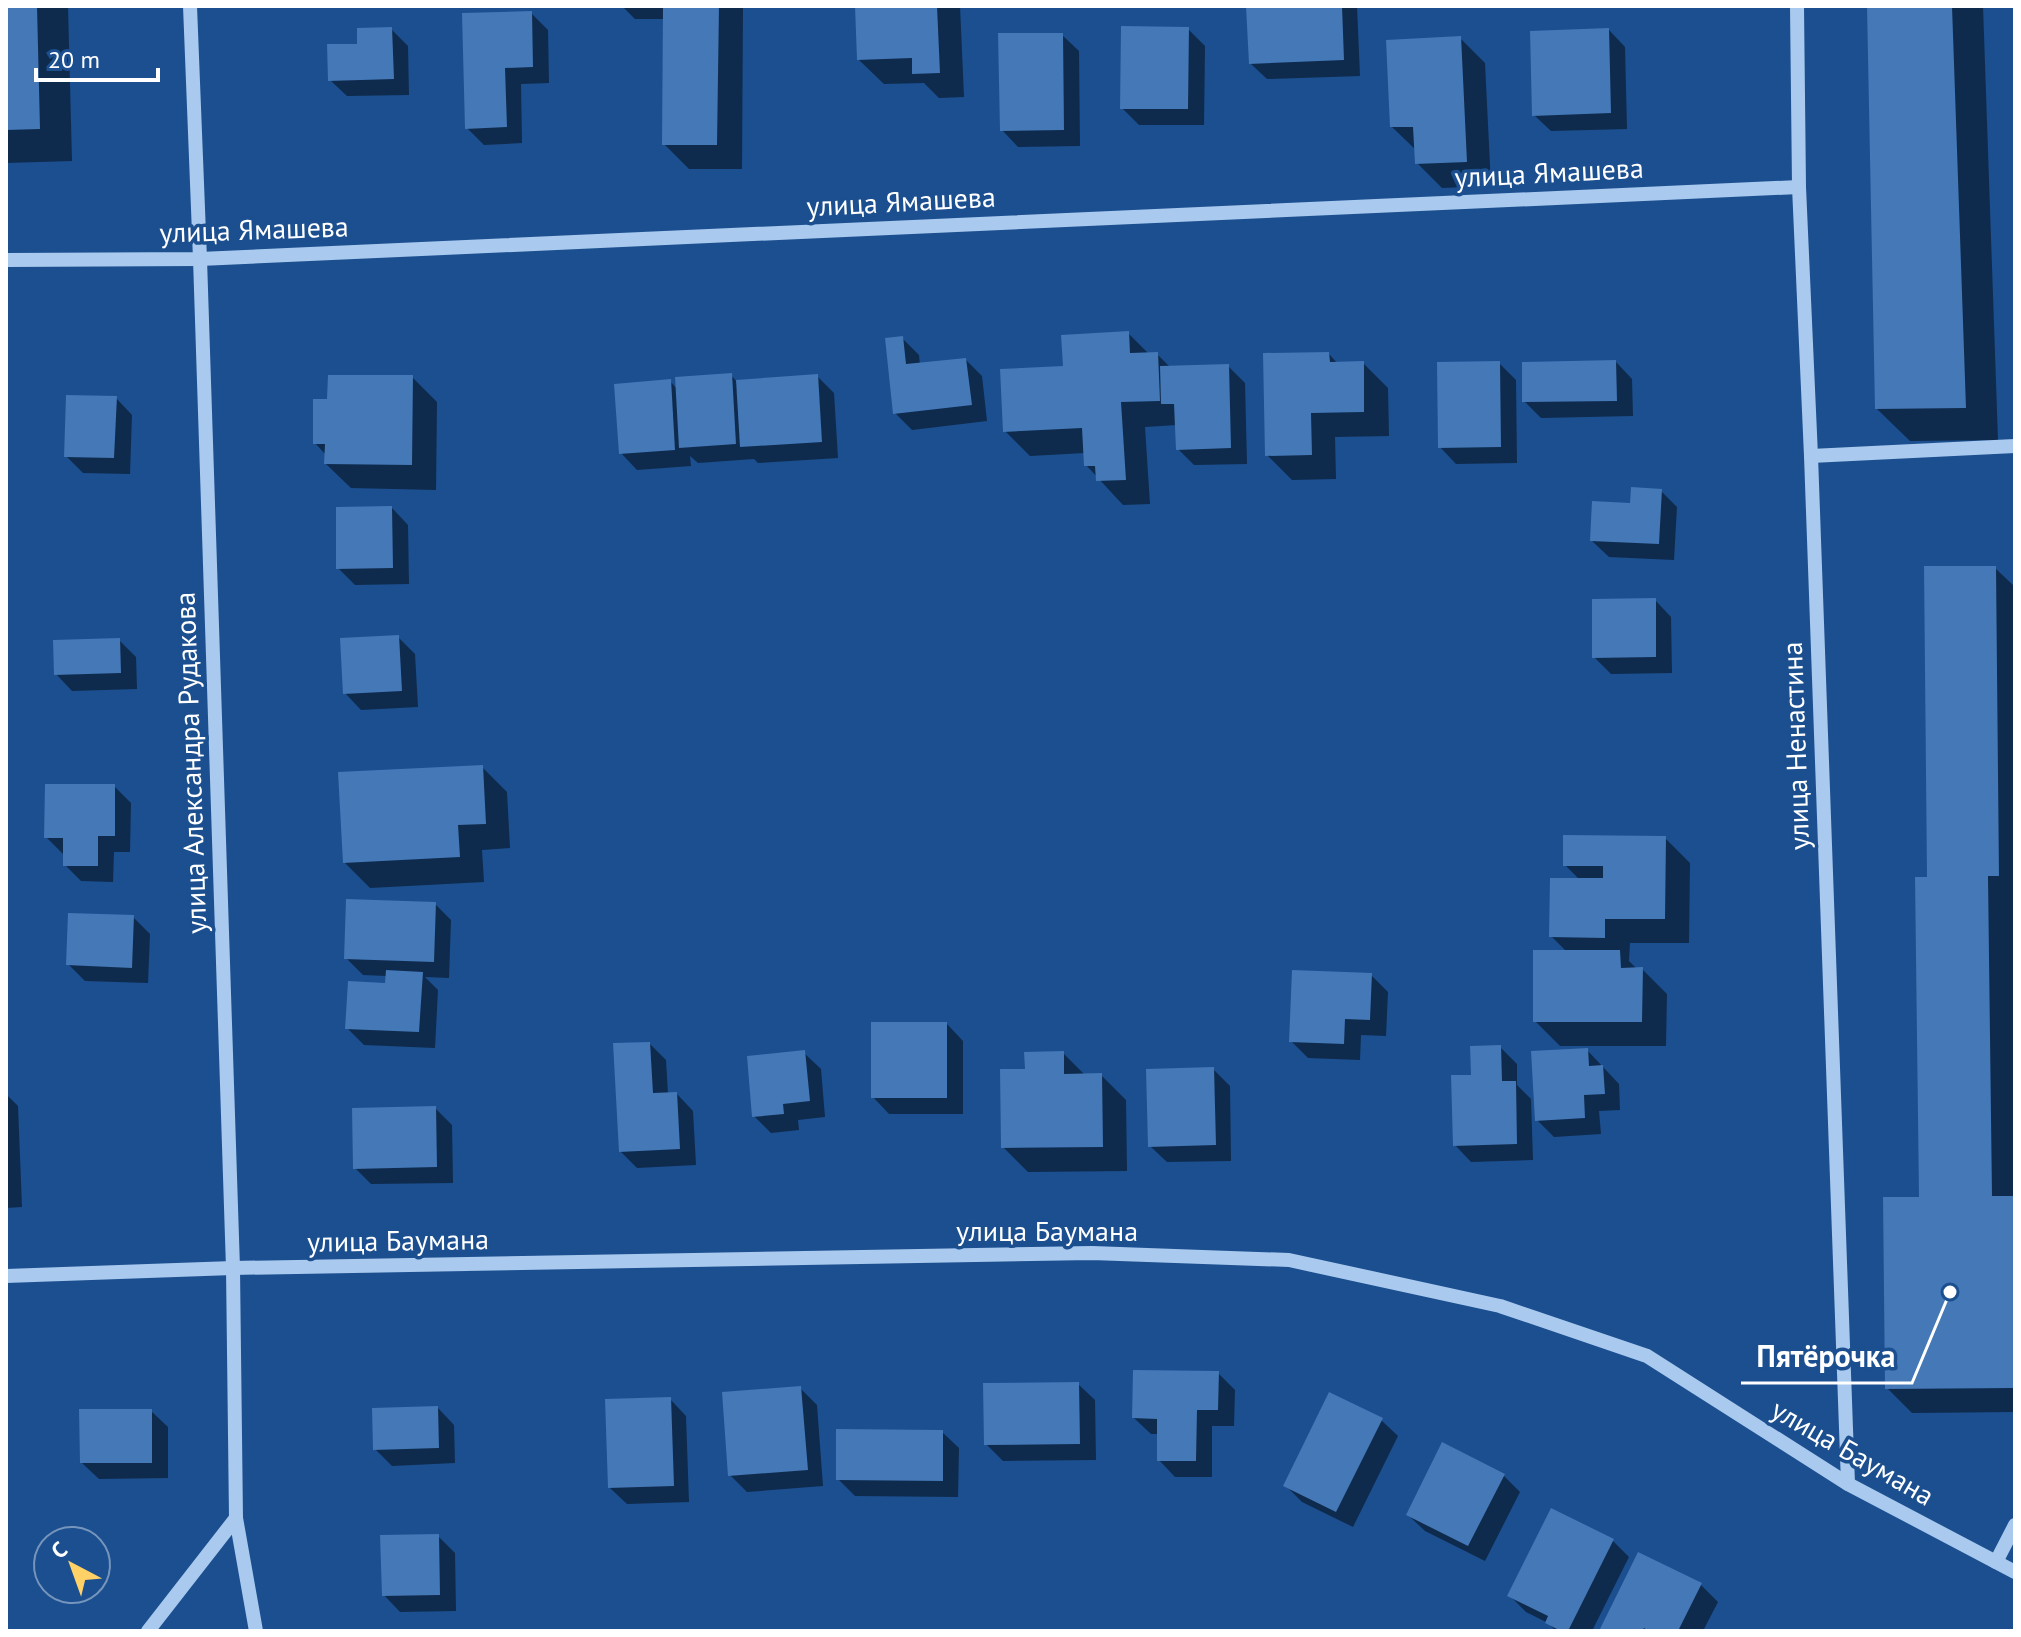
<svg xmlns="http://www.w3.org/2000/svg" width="2021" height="1637" font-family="'PT Sans',sans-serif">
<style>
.shadow{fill:#0007}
.building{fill:#4478b7}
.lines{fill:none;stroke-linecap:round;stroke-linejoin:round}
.minor{stroke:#a9c9ee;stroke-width:14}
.labels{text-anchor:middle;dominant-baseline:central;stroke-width:7;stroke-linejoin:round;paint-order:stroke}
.street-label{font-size:28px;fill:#fff;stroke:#1b4f8f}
.leader{fill:none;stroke:#fff;stroke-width:3}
.callout-dot{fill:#fff;stroke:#1b4f8f;stroke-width:3}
.callout-label{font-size:30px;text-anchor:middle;font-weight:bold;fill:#fff;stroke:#1b4f8f;stroke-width:7;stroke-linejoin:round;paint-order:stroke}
</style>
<rect width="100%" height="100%" fill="#1b4f8f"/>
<g class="shadow">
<polygon points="6,6 68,6 72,161 6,163"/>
<polygon points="622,6 743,6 742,169 689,169 664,144 665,19 635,19"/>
<polygon points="857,6 960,6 964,97 939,98 924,83 884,84 859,60"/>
<polygon points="1248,6 1357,6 1360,76 1267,79 1250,63"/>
<polygon points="1869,6 1983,6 1998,440 1910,441 1877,409"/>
<polygon points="531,13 548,30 549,83 521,84 522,143 484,145 467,128"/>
<polygon points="391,29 408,46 409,95 347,96 330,80"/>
<polygon points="1188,29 1205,46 1204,125 1139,125 1122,108"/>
<polygon points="1609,30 1625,47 1627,129 1551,131 1534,115"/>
<polygon points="1062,35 1079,51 1080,146 1018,147 1002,130"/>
<polygon points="1460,38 1485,63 1491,186 1442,188 1417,163 1417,151 1392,127"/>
<polygon points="1128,333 1149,354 1157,354 1171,368 1228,366 1245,383 1247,464 1194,465 1178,449 1177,425 1145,427 1150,504 1123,505 1086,465 1085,453 1030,456 1005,431 1065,368"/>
<polygon points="902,338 919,355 920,365 966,360 982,376 987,421 912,430 895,413"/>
<polygon points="1329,354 1338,364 1363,363 1388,388 1389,436 1335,437 1336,479 1292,480 1267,455"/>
<polygon points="1616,362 1632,379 1633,416 1541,418 1524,401"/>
<polygon points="1499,363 1516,380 1517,463 1456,464 1440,447"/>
<polygon points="731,375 737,382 818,377 834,393 838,458 758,463 754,459 698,463 690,456 691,466 637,470 621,453 670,381 677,389"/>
<polygon points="412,377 437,402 436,490 351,488 326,464 326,455 315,443 329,401"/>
<polygon points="116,398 132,415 130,474 83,473 66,456"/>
<polygon points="1661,491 1677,507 1674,560 1609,557 1592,541"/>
<polygon points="392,508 408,525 409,584 355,585 338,568"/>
<polygon points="1995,568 2015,587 2015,1412 1912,1413 1887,1388 1925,1199"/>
<polygon points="1655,600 1671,617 1672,673 1611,674 1594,657"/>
<polygon points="398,637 415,654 418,707 361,710 345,693"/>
<polygon points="119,640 136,657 137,689 72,691 56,674"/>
<polygon points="482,767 507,792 510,848 482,850 484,882 370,888 345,863"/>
<polygon points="114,786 131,803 130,852 114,852 113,882 81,881 65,865 65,854 63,854 46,837"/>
<polygon points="1665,838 1690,863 1689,943 1630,943 1629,961 1637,969 1642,969 1667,994 1666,1046 1560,1046 1535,1021 1567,952 1551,936 1580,880 1565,865"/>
<polygon points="435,904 451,920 449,978 425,977 438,990 435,1048 364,1045 347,1028 387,985 387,976 363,975 346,958"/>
<polygon points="133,917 150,934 148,983 85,981 68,964"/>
<polygon points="1371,975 1388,992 1386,1036 1361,1035 1360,1060 1308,1058 1291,1041"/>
<polygon points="947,1024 963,1041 963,1114 889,1114 873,1097"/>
<polygon points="650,1044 666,1060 668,1094 677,1094 693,1111 696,1165 637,1168 620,1151"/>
<polygon points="1500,1047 1517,1064 1517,1085 1531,1099 1533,1160 1471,1162 1455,1145 1473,1077"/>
<polygon points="1587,1050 1619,1084 1620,1110 1599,1111 1601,1134 1554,1137 1537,1120"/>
<polygon points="804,1053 821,1069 825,1117 798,1120 799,1130 771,1133 754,1116"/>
<polygon points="1063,1053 1085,1075 1101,1075 1126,1100 1127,1171 1028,1172 1003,1147 1027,1071"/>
<polygon points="1213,1069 1230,1086 1231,1161 1167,1162 1150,1146"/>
<polygon points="6,1094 18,1106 22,1207 6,1208"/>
<polygon points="435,1108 452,1125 453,1183 371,1184 355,1168"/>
<polygon points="1218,1373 1235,1390 1234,1426 1212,1426 1212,1477 1175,1477 1159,1460 1159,1434 1151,1434 1134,1418"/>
<polygon points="1078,1384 1095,1400 1096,1460 1003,1461 986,1444"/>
<polygon points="800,1388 817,1405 823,1486 747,1492 730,1475"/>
<polygon points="670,1399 686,1416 689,1502 627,1504 610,1488"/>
<polygon points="438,1408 454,1425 455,1463 392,1466 375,1449"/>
<polygon points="151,1411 168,1427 168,1478 99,1479 82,1463"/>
<polygon points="1381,1420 1398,1436 1353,1527 1302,1502 1285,1485"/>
<polygon points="942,1432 959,1448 958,1497 855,1496 838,1479"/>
<polygon points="1504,1476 1520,1492 1485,1561 1425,1531 1408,1515"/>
<polygon points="438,1536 455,1553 456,1611 400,1612 384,1595"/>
<polygon points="1612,1540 1629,1557 1592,1631 1556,1631 1548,1623 1526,1612 1510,1596"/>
<polygon points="1639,1555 1701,1585 1718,1602 1703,1631 1601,1631"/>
</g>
<g class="building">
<polygon points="6,6 37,6 40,129 6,130"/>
<polygon points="663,6 719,6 717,145 662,145"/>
<polygon points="855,6 937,6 940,73 912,74 912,58 857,60"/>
<polygon points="1246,6 1342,6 1344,60 1249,64"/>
<polygon points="1867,6 1952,6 1966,408 1875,409"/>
<polygon points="532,11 533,67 505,68 507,127 465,129 462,13"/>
<polygon points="1121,26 1189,27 1188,109 1120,109"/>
<polygon points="392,27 394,79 328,81 327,44 357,44 357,28"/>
<polygon points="1609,28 1611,113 1532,116 1530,31"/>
<polygon points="998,33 1063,33 1064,130 1000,131"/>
<polygon points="1461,36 1467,162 1415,164 1413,127 1390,127 1386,40"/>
<polygon points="1129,331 1130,353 1158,352 1160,401 1121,402 1126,480 1096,481 1095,466 1084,466 1082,428 1003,432 1000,369 1063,366 1061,335"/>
<polygon points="903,336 906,364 966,358 972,405 893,414 885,338"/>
<polygon points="1329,352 1330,362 1364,361 1364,412 1311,413 1312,455 1265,456 1263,353"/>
<polygon points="1616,360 1617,401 1522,402 1522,362"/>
<polygon points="1500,361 1501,447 1438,448 1437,362"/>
<polygon points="1229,364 1231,448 1176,450 1174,404 1161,404 1160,366"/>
<polygon points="732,373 736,444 679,448 675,377"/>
<polygon points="818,374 822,442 740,447 736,380"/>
<polygon points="328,375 413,375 412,465 324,464 325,444 313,444 313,399 327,399"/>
<polygon points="671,379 675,450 619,454 614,384"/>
<polygon points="66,395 117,396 114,458 64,457"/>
<polygon points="1631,487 1662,489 1659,544 1590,541 1592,501 1630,503"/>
<polygon points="392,506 393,568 336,569 336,507"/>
<polygon points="1924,566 1996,566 1999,876 1988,876 1992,1196 2015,1196 2015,1388 1885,1389 1883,1197 1919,1197 1915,877 1927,877"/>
<polygon points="1656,598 1656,657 1592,658 1592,599"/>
<polygon points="399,635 402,691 343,694 340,638"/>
<polygon points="120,638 121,673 54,675 53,640"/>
<polygon points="483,765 486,824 458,825 460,857 343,863 338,772"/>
<polygon points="45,784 115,784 115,836 98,836 98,866 63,866 63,838 44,838"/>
<polygon points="1563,835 1666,836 1665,919 1605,919 1605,938 1549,937 1550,878 1603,878 1603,866 1563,866"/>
<polygon points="346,899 436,902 434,962 344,959"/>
<polygon points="68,913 134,915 132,968 66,965"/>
<polygon points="1533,950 1620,950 1621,968 1643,967 1642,1022 1533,1022"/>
<polygon points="386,970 423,972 419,1032 345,1029 348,981 385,983"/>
<polygon points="1292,970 1372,973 1370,1020 1345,1019 1344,1044 1289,1042"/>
<rect x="871" y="1022" width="76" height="76"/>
<polygon points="650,1042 653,1093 677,1092 680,1149 619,1152 613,1043"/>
<polygon points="1501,1045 1502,1081 1516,1081 1517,1144 1453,1146 1451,1075 1471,1075 1470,1046"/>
<polygon points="1588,1048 1589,1066 1603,1065 1605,1094 1584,1095 1585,1118 1535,1121 1531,1051"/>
<polygon points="805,1050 810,1101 783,1104 784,1114 752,1117 747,1056"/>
<polygon points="1064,1051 1064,1074 1102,1073 1103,1147 1001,1148 1000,1069 1025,1069 1024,1052"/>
<polygon points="1214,1067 1216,1145 1148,1147 1146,1069"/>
<polygon points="436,1106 437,1167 353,1169 352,1108"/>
<polygon points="1133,1370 1219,1371 1218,1410 1197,1410 1196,1461 1157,1461 1157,1419 1132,1418"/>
<polygon points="1079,1382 1080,1444 984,1445 983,1383"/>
<polygon points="801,1386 808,1470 728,1476 722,1392"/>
<polygon points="1329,1392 1383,1418 1336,1512 1283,1486"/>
<polygon points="671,1397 674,1486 608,1488 605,1399"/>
<polygon points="438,1406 439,1448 373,1450 372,1408"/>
<polygon points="79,1409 152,1409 152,1463 80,1463"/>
<polygon points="836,1429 943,1430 943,1481 836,1480"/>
<polygon points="1442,1442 1505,1474 1468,1546 1406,1515"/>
<polygon points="1551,1508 1614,1539 1568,1631 1561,1631 1545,1623 1548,1616 1507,1596"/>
<polygon points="439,1534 440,1595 382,1596 380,1535"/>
<polygon points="1638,1552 1702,1583 1678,1631 1649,1631 1644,1628 1642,1631 1599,1631"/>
</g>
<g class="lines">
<g class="minor">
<polyline points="190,6 200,259 233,1268 236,1518 256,1631"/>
<polyline points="1797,6 1799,187 1811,456 1848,1484"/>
<polyline points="6,260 200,259 1799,187"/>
<polyline points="1811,456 2015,446"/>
<polyline points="6,1276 233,1268 1092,1253 1289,1260 1500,1306 1647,1356 1848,1484 2015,1572"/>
<polyline points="1996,1562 2015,1525"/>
<polyline points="148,1631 236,1518"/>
</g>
</g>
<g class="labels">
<g class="street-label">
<text transform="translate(1549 172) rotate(-3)">улица Ямашева</text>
<text transform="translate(901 201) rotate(-3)">улица Ямашева</text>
<text transform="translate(254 229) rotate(-2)">улица Ямашева</text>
<text transform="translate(1795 746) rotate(-92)">улица Ненастина</text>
<text transform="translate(190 763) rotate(-92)">улица Александра Рудакова</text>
<text x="1047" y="1230">улица Баумана</text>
<text transform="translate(398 1240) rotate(-1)">улица Баумана</text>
<text transform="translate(1853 1452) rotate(30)">улица Баумана</text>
</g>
</g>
<path class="leader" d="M1950 1292L1912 1383H1741"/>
<circle class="callout-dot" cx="1950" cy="1292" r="8"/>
<g class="callout-label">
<text x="1826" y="1367">Пятёрочка</text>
</g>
<rect width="2021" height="1637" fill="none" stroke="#ffffff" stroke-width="16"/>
<g transform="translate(72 1565) rotate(319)"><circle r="38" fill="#1b4f8f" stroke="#7695bc" stroke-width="2"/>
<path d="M0-6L14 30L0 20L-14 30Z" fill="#ffd166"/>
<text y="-12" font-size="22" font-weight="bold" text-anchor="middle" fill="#ffffff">С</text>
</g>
<path d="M36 68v12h122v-12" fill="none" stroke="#ffffff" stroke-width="4"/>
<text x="48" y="68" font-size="24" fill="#ffffff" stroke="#1b4f8f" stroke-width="6" paint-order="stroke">20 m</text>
</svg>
